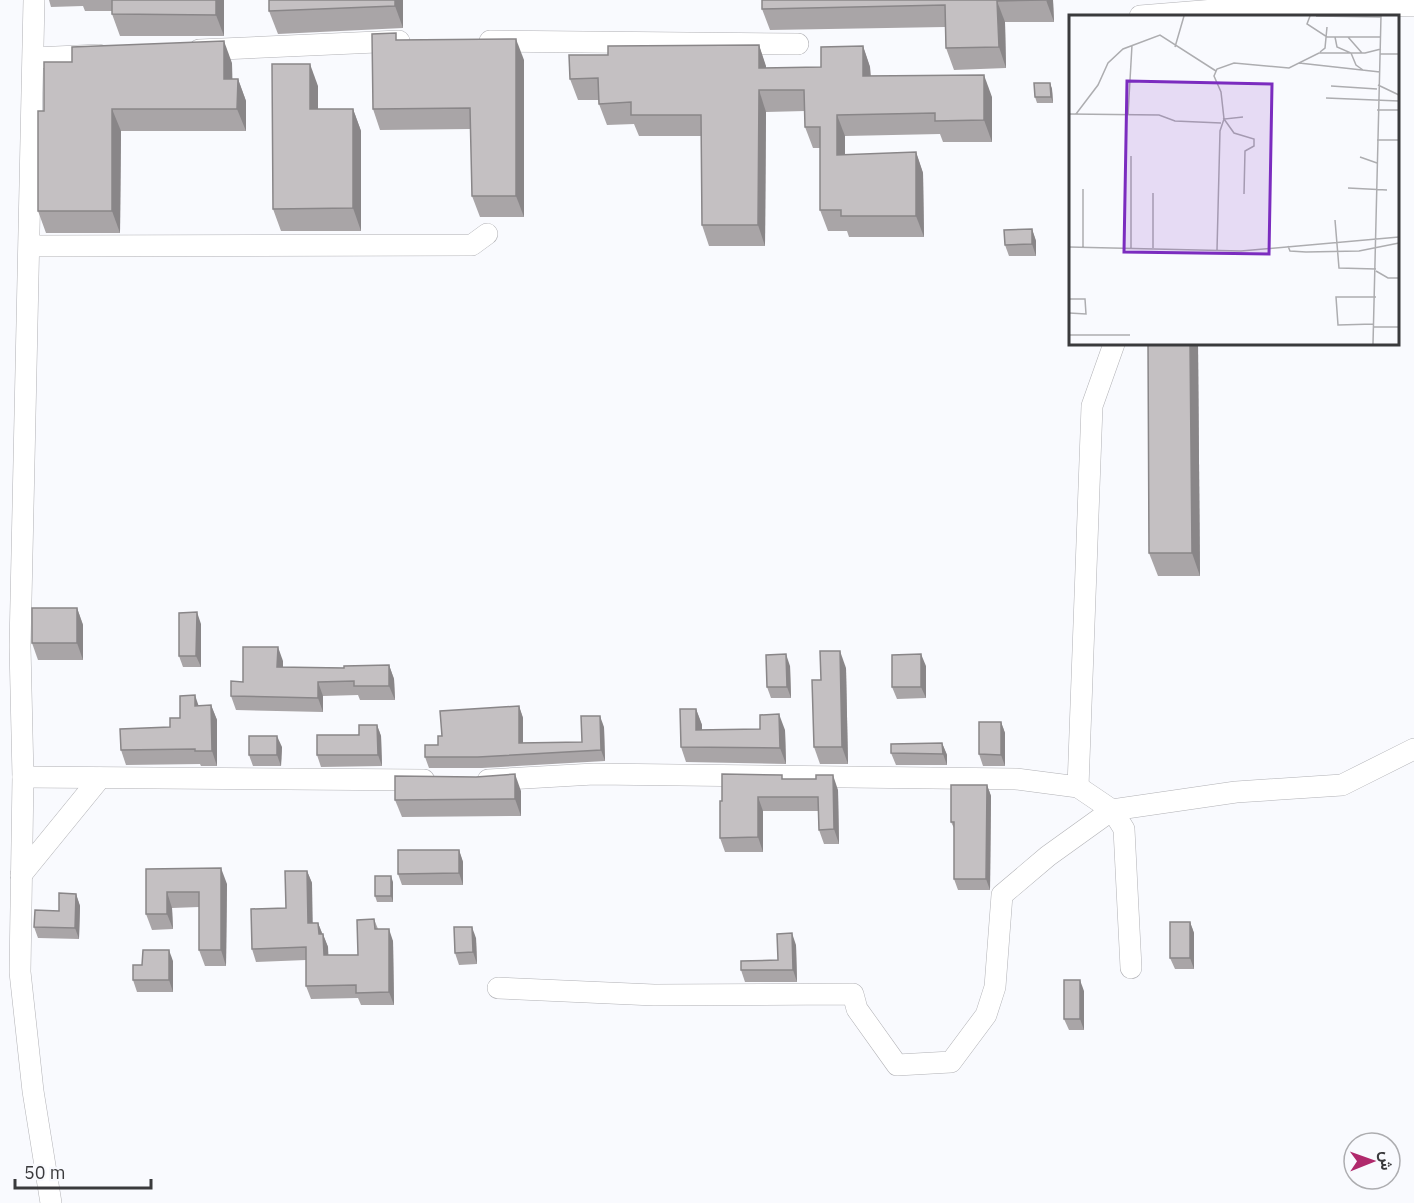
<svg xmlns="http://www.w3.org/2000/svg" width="1414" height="1203" font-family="'IBM Plex Sans',Vazirmatn,sans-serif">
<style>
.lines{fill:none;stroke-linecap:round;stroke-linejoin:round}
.minor-casing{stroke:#b1b1b5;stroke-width:22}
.minor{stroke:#fff;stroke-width:21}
.wall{fill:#a9a5a7}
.shaded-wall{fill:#898688}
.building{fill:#c4c0c2;stroke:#898688;stroke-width:1.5}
.inset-road{fill:none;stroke:#adadb0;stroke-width:1.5}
.view{fill:#7b2cbf;fill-opacity:0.15;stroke:#7b2cbf;stroke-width:3}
.inset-edge{fill:none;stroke:#3a3a3c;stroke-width:3}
</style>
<rect width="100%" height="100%" fill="#f9fafe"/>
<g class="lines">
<defs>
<g id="minor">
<polyline points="34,0 20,646 23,777 20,972 33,1091 51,1203"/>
<polyline points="1140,16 1288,4 1414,6"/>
<polyline points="490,41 798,44"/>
<polyline points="199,50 399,41"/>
<polyline points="34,58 99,55"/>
<polyline points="30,246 472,245 487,234"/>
<polyline points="23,777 424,780"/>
<polyline points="488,780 594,774 1016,779 1078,787 1112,810 1236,792 1342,785 1414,749"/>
<polyline points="1078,787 1092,406 1114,344"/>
<polyline points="21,875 100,778"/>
<polyline points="498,988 654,995 853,994 857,1009 897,1065 951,1062 986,1015 995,987 1002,895 1048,856 1112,810 1124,829 1131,968"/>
</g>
</defs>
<use href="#minor" class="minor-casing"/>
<use href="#minor" class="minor"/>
</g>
<g class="wall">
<polygon points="49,0 224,0 224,36 120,36 112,14 112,11 85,11 83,6 51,7"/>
<polygon points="403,0 403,28 278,34 269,11"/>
<polygon points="762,0 1053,0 1054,22 1005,22 1006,68 954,70 946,48 945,27 770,30 762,9"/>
<polygon points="399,40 524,60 524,217 480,217 472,196 471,129 380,130 373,109"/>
<polygon points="759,45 766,68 821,67 863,46 870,67 871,76 992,97 992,142 943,142 940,134 845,136 845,155 916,152 923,173 924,237 849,237 847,231 828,231 820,210 820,148 813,148 805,127 805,111 766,112 765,246 709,246 702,225 701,136 639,136 634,124 607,125 599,104 599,100 578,100 570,79 608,55"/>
<polygon points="232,63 232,79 238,79 246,101 246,131 121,131 120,233 46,233 38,211 44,111"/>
<polygon points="1050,83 1052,89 1053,103 1037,103 1035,97"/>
<polygon points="318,86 318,109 353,109 361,131 361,231 281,231 273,209"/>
<polygon points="1032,229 1036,241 1036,256 1009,256 1005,245"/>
<polygon points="1148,344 1198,344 1200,576 1158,576 1149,553"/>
<polygon points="77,608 83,625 83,660 38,660 32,643"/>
<polygon points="201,624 201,667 183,667 179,656"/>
<polygon points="283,661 283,667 344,668 389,665 394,679 395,700 360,700 358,695 323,696 323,712 236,710 231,696 243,682"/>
<polygon points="790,666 791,698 771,698 767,687"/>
<polygon points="926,666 926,698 897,699 892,687"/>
<polygon points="846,668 848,764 820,764 814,747 821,680"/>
<polygon points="211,705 217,720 217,766 201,766 200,764 126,765 121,750 170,727 180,718 199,706"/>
<polygon points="519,706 523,718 523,743 582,742 604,727 605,761 482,768 429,768 425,757 438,745"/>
<polygon points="696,709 702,725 702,730 785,730 786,764 686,762 681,747"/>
<polygon points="1001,722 1005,733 1005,766 983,766 979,754"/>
<polygon points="377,725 381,736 382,766 321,767 317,755"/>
<polygon points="942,743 947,755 947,765 896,765 891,753"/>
<polygon points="282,747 281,766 253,766 249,755"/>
<polygon points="783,779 838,790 839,844 824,844 819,830 818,811 763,811 763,852 725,852 720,838 722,801"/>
<polygon points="987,785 991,796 990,890 958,890 954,879 954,828 951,822"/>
<polygon points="521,791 521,816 402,817 395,800"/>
<polygon points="459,850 463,862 463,885 402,885 398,874"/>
<polygon points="146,869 227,884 226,966 205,966 199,950 199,907 172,908 173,929 152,930 146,914"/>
<polygon points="307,871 312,883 312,923 318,923 328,947 328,955 358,955 374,919 378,929 393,941 394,1005 361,1005 358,998 311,999 306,986 306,960 256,962 252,949 286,908"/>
<polygon points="393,882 393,902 377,902 375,896"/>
<polygon points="76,894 80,906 79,939 38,938 34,927 59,911"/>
<polygon points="1190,922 1194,933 1194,969 1175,969 1170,958"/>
<polygon points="476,938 477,964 459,965 455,953"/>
<polygon points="796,945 797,982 745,982 741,970 778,960"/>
<polygon points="173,961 173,992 137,992 133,980 142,965"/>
<polygon points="1084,991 1084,1030 1069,1030 1064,1019"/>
</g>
<g class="shaded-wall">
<polygon points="216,0 224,0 224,36 216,15"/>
<polygon points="395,0 403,0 403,28 395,6"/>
<polygon points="1046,0 1053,0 1054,22"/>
<polygon points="997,1 1005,22 1006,68 999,47"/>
<polygon points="516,39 524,60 524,217 516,196"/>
<polygon points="224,41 232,63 233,101 224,79"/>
<polygon points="759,45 766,66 766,89 759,68"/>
<polygon points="863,46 870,67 871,97 863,76"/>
<polygon points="310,64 318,86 318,131 310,109"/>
<polygon points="984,75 992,97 992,142 984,120"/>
<polygon points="238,79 246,101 246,131 237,109"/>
<polygon points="1050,83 1052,89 1053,103 1051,97"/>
<polygon points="759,90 766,112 765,246 758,225"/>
<polygon points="112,109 121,131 120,233 112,211"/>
<polygon points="353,109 361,131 361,231 353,208"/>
<polygon points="837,115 845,136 845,176 837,155"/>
<polygon points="916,152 923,173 924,237 916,216"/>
<polygon points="1032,229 1036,241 1036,256 1032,244"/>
<polygon points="1190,344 1198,344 1200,576 1192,553"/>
<polygon points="77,608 83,625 83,660 77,643"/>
<polygon points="197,612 201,624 201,667 196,656"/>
<polygon points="278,647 283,661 283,681 277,667"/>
<polygon points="840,651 846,668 848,764 842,747"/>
<polygon points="786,654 790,666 791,698 787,687"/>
<polygon points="921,654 926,666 926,698 921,687"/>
<polygon points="389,665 394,679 395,700 389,686"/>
<polygon points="318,682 323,696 323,712 318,698"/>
<polygon points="195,695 200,710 195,706"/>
<polygon points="211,705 217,720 217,766 212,751"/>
<polygon points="519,706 523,718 523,754 519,743"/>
<polygon points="696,709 702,725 702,746 696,730"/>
<polygon points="779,714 785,730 786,764 780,748"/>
<polygon points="600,716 604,727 605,761 601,750"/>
<polygon points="1001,722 1005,733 1005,766 1001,755"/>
<polygon points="377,725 381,736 382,766 378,755"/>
<polygon points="277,736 282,747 281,766 277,755"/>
<polygon points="942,743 947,755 947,765 943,754"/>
<polygon points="515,774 521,791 521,816 515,799"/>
<polygon points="833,775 838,790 839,844 834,829"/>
<polygon points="987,785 991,796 990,890 986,879"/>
<polygon points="758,797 763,811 763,852 758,837"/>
<polygon points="459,850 463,862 463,885 459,873"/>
<polygon points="221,868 227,884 226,966 221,950"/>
<polygon points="307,871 312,883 313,936 308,923"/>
<polygon points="391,876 393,882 393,902 391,896"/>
<polygon points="167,892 172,908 173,929 167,914"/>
<polygon points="76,894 80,906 79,939 75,928"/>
<polygon points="1190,922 1194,933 1194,969 1190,958"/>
<polygon points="318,923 323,936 319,934"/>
<polygon points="472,927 476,938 477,964 473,952"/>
<polygon points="389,929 393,941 394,1005 389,992"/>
<polygon points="792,933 796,945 797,982 793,970"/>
<polygon points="323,934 328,947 329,968 324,955"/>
<polygon points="169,950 173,961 173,992 169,980"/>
<polygon points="1080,980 1084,991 1084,1030 1080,1019"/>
</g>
<g class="building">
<polygon points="112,0 216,0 216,15 112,14"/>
<polygon points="269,0 395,0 395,6 269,11"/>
<polygon points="762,0 1046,0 997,1 999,47 946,48 945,5 762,9"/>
<polygon points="396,33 396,40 516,39 516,196 472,196 470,108 373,109 372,34"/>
<polygon points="224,41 224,79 238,79 237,109 112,109 112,211 38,211 38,111 44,111 44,62 72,62 72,47"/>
<polygon points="759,45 759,68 821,67 821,47 863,46 863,76 984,75 984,120 935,121 935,113 837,115 837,155 916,152 916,216 841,216 841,210 820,210 820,127 805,127 804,90 759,90 758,225 702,225 701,115 631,115 631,102 599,104 598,78 570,79 569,55 608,55 608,46"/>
<polygon points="272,64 310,64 310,109 353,109 353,208 273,209"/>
<polygon points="1034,83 1050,83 1051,97 1035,97"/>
<polygon points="1032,229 1032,244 1005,245 1004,230"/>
<polygon points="1148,344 1190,344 1192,553 1149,553"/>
<rect x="32" y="608" width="45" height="35"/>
<polygon points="197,612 196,656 179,656 179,613"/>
<polygon points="243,647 278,647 277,667 344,668 344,666 389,665 389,686 354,686 354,681 318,682 318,698 231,696 231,681 243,682"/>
<polygon points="820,651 840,651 842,747 814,747 812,680 821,680"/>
<polygon points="786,654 787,687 767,687 766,655"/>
<polygon points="921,654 921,687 892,687 892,655"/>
<polygon points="195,695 195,706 211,705 212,751 195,751 195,749 121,750 120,729 170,727 170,718 180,718 180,696"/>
<polygon points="519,706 519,743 582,742 581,716 600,716 601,750 478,757 425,757 425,745 438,745 438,736 442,736 440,711"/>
<polygon points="680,709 696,709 696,730 760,729 760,715 779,714 780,748 681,747"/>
<polygon points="979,722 1001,722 1001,755 979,754"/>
<polygon points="359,725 377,725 378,755 317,755 317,735 359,735"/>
<rect x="249" y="736" width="28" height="19"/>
<polygon points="942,743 943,754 891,753 891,744"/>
<polygon points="515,774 515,799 395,800 395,776 476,777"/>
<polygon points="722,774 782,775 782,779 816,779 816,775 833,775 834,829 819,830 818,797 758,797 758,837 720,838 720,801 722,801"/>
<polygon points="951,785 987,785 986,879 954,879 954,822 951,822"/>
<polygon points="398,850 459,850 459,873 398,874"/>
<polygon points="221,868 221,950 199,950 199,892 167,892 167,914 146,914 146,869"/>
<polygon points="285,871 307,871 308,923 318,923 319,934 323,934 324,955 358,955 357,920 374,919 375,929 389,929 389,992 356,993 356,985 306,986 306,947 252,949 251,909 286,908"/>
<rect x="375" y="876" width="16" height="20"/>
<polygon points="59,893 76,894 75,928 34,927 35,910 59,911"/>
<rect x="1170" y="922" width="20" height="36"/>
<polygon points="454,927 472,927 473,952 455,953"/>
<polygon points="792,933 793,970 741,970 741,961 778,960 777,934"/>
<polygon points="143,950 169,950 169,980 133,980 133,965 142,965"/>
<rect x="1064" y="980" width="16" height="39"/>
</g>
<g transform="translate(1069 15)">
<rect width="330" height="330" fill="#f9fafe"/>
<path class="inset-road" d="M241 1 238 9 258 22H312M247 1 312 2M266 22 268 32 282 38 287 50 294 55M279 22 293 38M106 32 115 1M251 37 256 33 258 12M311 39H330M230 48 311 57M309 70 330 80M262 71 308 74M257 83 330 86M308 95H330M0 99 90 100 106 106 152 108M7 99 29 70 39 48 54 34 91 20 147 56M59 100 63 30M174 102 155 104 165 118 185 124V131L176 136 175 179M308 125H330M62 141V233M291 142 308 148M279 173 318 175M84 178V233M266 205 270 253 307 254M219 231 221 236 237 237 290 236 330 228M0 232 172 236 330 222M14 232V174M148 235 151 116 155 104 152 77 145 61 148 54 165 48 220 53 250 38H296L312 34M307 256 319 263H330M0 284H16L17 299 0 298M305 309 269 310 267 282H307M305 312H330M0 320H61M304 329 312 1"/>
<path class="view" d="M58 66 203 69 200 239 55 237Z"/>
<rect width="330" height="330" class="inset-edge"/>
</g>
<g transform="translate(1372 1161) rotate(89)"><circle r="28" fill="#f9fafe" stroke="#adadb0" stroke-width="1.5"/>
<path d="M0-4.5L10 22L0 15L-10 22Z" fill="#b0296c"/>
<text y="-9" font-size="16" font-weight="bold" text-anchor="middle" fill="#3a3a3c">ش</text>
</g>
<path d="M15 1179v9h136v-9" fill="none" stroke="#3a3a3c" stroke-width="3"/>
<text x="24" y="1179" font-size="18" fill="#3a3a3c" stroke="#f9fafe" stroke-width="4.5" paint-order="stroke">50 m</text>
</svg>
